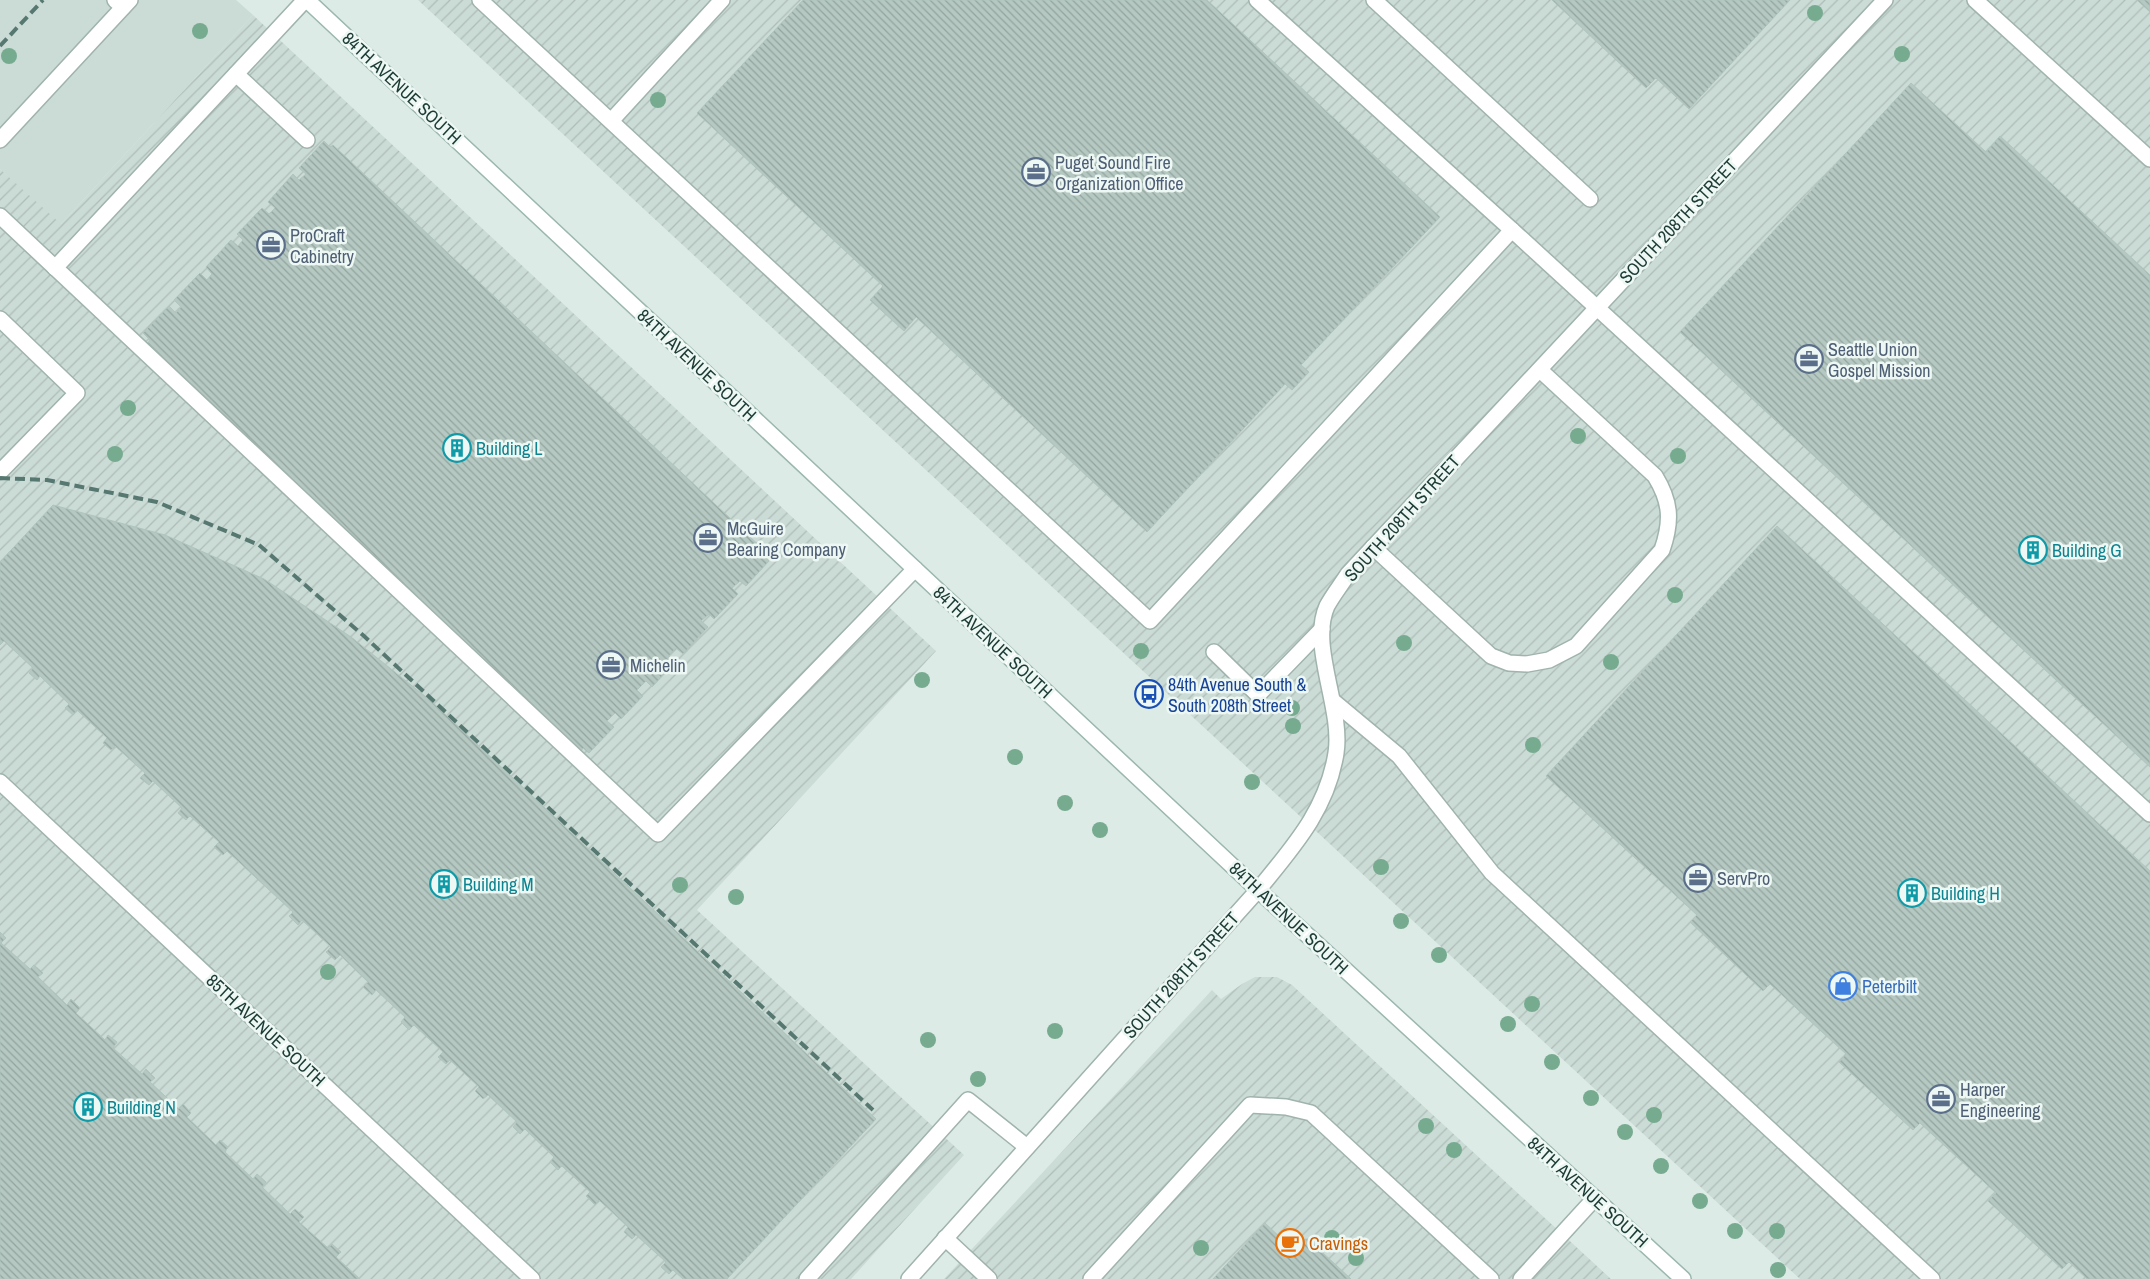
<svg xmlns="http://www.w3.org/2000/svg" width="2150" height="1279" font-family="'Archivo Narrow',sans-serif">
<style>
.built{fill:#cbdbd5}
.industrial{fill:url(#industrial-furrows)}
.building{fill:url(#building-back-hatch);stroke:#afc5bd}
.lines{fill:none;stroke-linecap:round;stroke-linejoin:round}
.service-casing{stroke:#a0b3ad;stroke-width:18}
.minor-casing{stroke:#a0b3ad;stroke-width:18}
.tertiary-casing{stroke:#a0b3ad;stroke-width:18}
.secondary-casing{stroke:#9bb7af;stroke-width:18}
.service{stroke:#fff;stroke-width:15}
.minor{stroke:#fff;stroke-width:15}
.tertiary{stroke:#fff;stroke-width:15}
.secondary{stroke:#fff;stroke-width:15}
.rail{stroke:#577871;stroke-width:4;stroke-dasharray:10 5;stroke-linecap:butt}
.tree{fill:#77ab90}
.labels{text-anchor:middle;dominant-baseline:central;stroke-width:5;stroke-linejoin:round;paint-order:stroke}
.street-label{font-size:18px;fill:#1d3b35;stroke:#edf7f3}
.service-label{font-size:18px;fill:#4e5e75;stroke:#edf7f3;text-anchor:start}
.culture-label{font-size:18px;fill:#0d838f;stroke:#edf7f3;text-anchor:start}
.transit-label{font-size:18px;fill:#164399;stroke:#edf7f3;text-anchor:start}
.shop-label{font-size:18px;fill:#366cbe;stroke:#edf7f3;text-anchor:start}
.food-label{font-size:18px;fill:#c56008;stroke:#edf7f3;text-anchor:start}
</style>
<defs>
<pattern id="industrial-furrows" width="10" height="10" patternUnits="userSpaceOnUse" patternTransform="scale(1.25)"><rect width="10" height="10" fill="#cbdbd5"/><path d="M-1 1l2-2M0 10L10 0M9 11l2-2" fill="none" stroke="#aebdb7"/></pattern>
<pattern id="building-back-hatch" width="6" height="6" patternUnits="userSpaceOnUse" patternTransform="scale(1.25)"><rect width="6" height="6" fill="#b5c8c2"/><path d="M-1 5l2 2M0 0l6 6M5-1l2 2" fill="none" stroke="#93a49e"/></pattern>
</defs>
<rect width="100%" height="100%" fill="#ddebe6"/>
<polygon class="built" points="0,0 236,0 253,15 60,225 0,169"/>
<g class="industrial">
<polygon points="418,0 2150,0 2150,1279 1800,1279"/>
<polygon points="253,15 936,651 697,910 964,1155 851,1279 0,1279 0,169 61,224"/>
<polygon points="1255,977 1277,977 1292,985 1611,1279 944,1279 1212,990 1221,999 1242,984"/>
</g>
<g class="building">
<polygon points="803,0 1207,0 1440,217 1301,365 1309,372 1292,390 1285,384 1147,532 916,317 904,331 870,300 883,286 697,113"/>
<polygon points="1552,0 1790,0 1689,109 1656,78 1646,88"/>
<polygon points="2137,0 2150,0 2150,12"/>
<polygon points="1911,83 1986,152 2000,136 2150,275 2150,767 1680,332"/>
<polygon points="324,141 330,147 333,145 766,552 763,555 769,561 746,586 740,581 732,588 738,594 714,619 709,614 701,621 708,627 683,654 676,648 669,656 675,662 652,687 646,681 637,690 643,696 621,719 615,713 607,721 614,727 589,753 583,748 581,751 147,344 150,340 143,333 169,306 176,313 181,307 174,300 200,273 207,280 212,274 206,267 231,240 238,246 243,240 237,234 262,208 269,214 275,208 268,202 293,174 299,180 306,174 299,168"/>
<polygon points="53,505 165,535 264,579 351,637 431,701 876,1119 727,1279 683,1279 673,1270 669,1274 661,1267 666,1262 636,1235 632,1239 624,1232 628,1227 599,1200 595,1205 586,1196 590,1192 562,1166 558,1170 550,1162 554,1157 525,1129 520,1134 513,1127 517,1122 488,1095 483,1099 475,1091 479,1087 450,1060 446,1064 438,1057 443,1052 414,1025 409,1030 401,1022 405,1017 376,990 372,995 363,987 368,982 340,955 335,960 326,952 331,947 302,920 298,925 289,916 293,912 227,851 223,855 214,847 219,842 190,816 186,820 178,813 182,808 153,781 149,785 140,778 145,773 115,746 111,750 103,743 107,738 77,710 73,715 65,708 69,704 40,676 37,680 29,673 33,668 4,641 0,645 0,562"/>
<polygon points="1777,526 2150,871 2150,1279 2087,1279 2069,1262 2062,1269 1988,1201 1996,1193 1920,1123 1913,1130 1839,1062 1846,1054 1770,984 1763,991 1690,922 1697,915 1546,776"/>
<polygon points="0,932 6,938 1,943 30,969 34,965 43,973 38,977 67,1005 71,999 80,1008 76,1013 105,1040 108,1035 117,1042 113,1048 142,1074 146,1069 155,1078 150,1082 179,1109 183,1104 191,1113 187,1117 216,1145 220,1140 228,1147 225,1152 253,1179 257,1174 266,1182 262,1187 290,1214 295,1209 304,1217 299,1222 328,1248 332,1244 341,1252 336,1257 360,1279 0,1279"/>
<polygon points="1265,1223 1284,1241 1308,1239 1351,1279 1213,1279"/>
</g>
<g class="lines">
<defs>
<g id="service">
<polyline points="115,0 123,7"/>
<polyline points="480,0 1150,621 1512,230"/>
<polyline points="1257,0 1512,230 2150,814"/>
<polyline points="1374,0 1590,199"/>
<polyline points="1975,0 2150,159"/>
<polyline points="236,74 307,140"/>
<polyline points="611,121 722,0"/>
<polyline points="0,216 658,834 915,569"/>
<polyline points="55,268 305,0"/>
<polyline points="0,319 77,393 0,472"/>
<path d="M1373 547 1491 656 1509 663 1527 664 1549 660 1576 646 1662 550C1672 521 1671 502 1655 476L1540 370"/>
<polyline points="1214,652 1258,695 1322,629"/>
<polyline points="1333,701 1399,756 1492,873 1932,1279"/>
<polyline points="945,1238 989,1279"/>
<polyline points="807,1279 968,1100 1027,1147"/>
<polyline points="1091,1279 1250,1105 1286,1107 1311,1113 1491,1279"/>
<polyline points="1521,1279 1595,1198"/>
</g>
<g id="minor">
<polyline points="0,140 130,0"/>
<polyline points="0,782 532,1279"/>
<path d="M1258 890C1293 847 1327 810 1336 753 1343 708 1309 646 1327 606 1333 595 1341 585 1348 574L1885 0"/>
</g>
<polyline id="tertiary" points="909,1279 1258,890"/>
<polyline id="secondary" points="307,0 1258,890 1683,1279"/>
</defs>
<use href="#service" class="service-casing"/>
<use href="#minor" class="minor-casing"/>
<use href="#tertiary" class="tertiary-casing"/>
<use href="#secondary" class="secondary-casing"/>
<use href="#service" class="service"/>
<use href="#minor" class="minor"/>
<use href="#tertiary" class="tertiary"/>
<use href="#secondary" class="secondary"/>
<g class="rail">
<polyline points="0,46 43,0"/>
<polyline points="0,478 47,480 157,502 259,545 364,636 873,1110"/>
</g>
</g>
<g class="tree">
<circle cx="1815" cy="13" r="8"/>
<circle cx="200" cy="31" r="8"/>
<circle cx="1902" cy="54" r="8"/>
<circle cx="9" cy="56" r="8"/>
<circle cx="658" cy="100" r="8"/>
<circle cx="128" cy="408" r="8"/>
<circle cx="1578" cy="436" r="8"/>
<circle cx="115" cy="454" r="8"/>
<circle cx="1678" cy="456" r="8"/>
<circle cx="1675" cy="595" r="8"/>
<circle cx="1404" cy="643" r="8"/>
<circle cx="1141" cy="651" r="8"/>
<circle cx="1611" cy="662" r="8"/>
<circle cx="922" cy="680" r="8"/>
<circle cx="1292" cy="708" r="8"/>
<circle cx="1293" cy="726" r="8"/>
<circle cx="1533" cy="745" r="8"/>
<circle cx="1015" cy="757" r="8"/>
<circle cx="1252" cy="782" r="8"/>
<circle cx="1065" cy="803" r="8"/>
<circle cx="1100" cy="830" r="8"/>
<circle cx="1381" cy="867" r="8"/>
<circle cx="680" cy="885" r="8"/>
<circle cx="736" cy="897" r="8"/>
<circle cx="1401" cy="921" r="8"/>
<circle cx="1439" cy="955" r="8"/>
<circle cx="328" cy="972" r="8"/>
<circle cx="1532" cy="1004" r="8"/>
<circle cx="1508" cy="1024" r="8"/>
<circle cx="1055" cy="1031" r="8"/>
<circle cx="928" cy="1040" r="8"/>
<circle cx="1552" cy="1062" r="8"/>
<circle cx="978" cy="1079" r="8"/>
<circle cx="1591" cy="1098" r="8"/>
<circle cx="1654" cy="1115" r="8"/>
<circle cx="1426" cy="1126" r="8"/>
<circle cx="1625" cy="1132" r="8"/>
<circle cx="1454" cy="1150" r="8"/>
<circle cx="1661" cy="1166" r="8"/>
<circle cx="1700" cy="1201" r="8"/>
<circle cx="1735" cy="1231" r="8"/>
<circle cx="1777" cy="1231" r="8"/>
<circle cx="1332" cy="1238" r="8"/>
<circle cx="1201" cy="1248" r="8"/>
<circle cx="1356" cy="1258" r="8"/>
<circle cx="1778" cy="1270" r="8"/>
</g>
<defs>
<symbol id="office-ring" viewBox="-11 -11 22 22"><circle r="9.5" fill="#edf7f3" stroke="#5c6f8a" stroke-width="1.5"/><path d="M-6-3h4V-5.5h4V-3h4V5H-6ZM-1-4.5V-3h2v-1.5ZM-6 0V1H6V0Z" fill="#5c6f8a"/></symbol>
<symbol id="building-ring" viewBox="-11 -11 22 22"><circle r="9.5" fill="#edf7f3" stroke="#0f9aa8" stroke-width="1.5"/><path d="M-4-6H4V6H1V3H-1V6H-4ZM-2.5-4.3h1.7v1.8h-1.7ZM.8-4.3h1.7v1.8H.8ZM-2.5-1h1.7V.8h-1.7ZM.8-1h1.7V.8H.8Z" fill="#0f9aa8"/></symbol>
<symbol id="bus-ring" viewBox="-11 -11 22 22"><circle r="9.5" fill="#edf7f3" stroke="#1a4fb4" stroke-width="1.5"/><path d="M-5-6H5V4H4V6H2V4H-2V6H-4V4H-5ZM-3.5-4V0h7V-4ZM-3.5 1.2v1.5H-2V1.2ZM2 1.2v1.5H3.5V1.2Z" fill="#1a4fb4"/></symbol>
<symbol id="shop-ring" viewBox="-11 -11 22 22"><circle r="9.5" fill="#edf7f3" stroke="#3f7fe0" stroke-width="1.5"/><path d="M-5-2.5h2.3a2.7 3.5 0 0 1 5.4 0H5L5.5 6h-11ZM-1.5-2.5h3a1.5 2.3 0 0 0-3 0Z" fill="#3f7fe0"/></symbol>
<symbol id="cafe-ring" viewBox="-11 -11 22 22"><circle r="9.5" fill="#edf7f3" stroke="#e8710a" stroke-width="1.5"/><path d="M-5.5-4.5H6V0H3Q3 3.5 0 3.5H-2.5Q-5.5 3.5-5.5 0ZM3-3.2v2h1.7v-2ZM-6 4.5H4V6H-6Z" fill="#e8710a"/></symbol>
</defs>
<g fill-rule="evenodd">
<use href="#office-ring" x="1020" y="156" width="32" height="32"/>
<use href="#office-ring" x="255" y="229" width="32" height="32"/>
<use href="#office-ring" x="1793" y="343" width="32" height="32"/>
<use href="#building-ring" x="441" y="432" width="32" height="32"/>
<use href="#office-ring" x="692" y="522" width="32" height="32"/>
<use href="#building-ring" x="2017" y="534" width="32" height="32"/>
<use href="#office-ring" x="595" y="649" width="32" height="32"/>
<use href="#bus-ring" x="1133" y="678" width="32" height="32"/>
<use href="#office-ring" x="1682" y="862" width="32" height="32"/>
<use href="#building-ring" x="428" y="868" width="32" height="32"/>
<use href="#building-ring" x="1896" y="877" width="32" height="32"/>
<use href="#shop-ring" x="1827" y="970" width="32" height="32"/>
<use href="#office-ring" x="1925" y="1083" width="32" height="32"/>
<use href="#building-ring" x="72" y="1091" width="32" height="32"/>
<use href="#cafe-ring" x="1274" y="1227" width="32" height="32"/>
</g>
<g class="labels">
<g class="street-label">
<text transform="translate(402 88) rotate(43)">84TH AVENUE SOUTH</text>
<text transform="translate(1678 221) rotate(-47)">SOUTH 208TH STREET</text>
<text transform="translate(697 365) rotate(43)">84TH AVENUE SOUTH</text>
<text transform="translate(1402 518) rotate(-48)">SOUTH 208TH STREET</text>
<text transform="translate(993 642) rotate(43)">84TH AVENUE SOUTH</text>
<text transform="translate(1289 918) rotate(43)">84TH AVENUE SOUTH</text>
<text transform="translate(1181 975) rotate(-48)">SOUTH 208TH STREET</text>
<text transform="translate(266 1030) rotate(43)">85TH AVENUE SOUTH</text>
<text transform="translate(1588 1192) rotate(42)">84TH AVENUE SOUTH</text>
</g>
<g class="service-label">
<text x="1055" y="162">Puget Sound Fire<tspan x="1055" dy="21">Organization Office</tspan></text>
<text x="290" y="235">ProCraft<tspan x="290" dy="21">Cabinetry</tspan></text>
<text x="1828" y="349">Seattle Union<tspan x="1828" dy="21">Gospel Mission</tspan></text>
<text x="727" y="528">McGuire<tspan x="727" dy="21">Bearing Company</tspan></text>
<text x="630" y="665">Michelin</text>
<text x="1717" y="878">ServPro</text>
<text x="1960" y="1089">Harper<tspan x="1960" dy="21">Engineering</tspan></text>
</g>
<g class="culture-label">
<text x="476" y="448">Building L</text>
<text x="2052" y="550">Building G</text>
<text x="463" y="884">Building M</text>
<text x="1931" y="893">Building H</text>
<text x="107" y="1107">Building N</text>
</g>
<g class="transit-label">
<text x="1168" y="684">84th Avenue South &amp;<tspan x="1168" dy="21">South 208th Street</tspan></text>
</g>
<g class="shop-label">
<text x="1862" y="986">Peterbilt</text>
</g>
<g class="food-label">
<text x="1309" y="1243">Cravings</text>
</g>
</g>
</svg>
